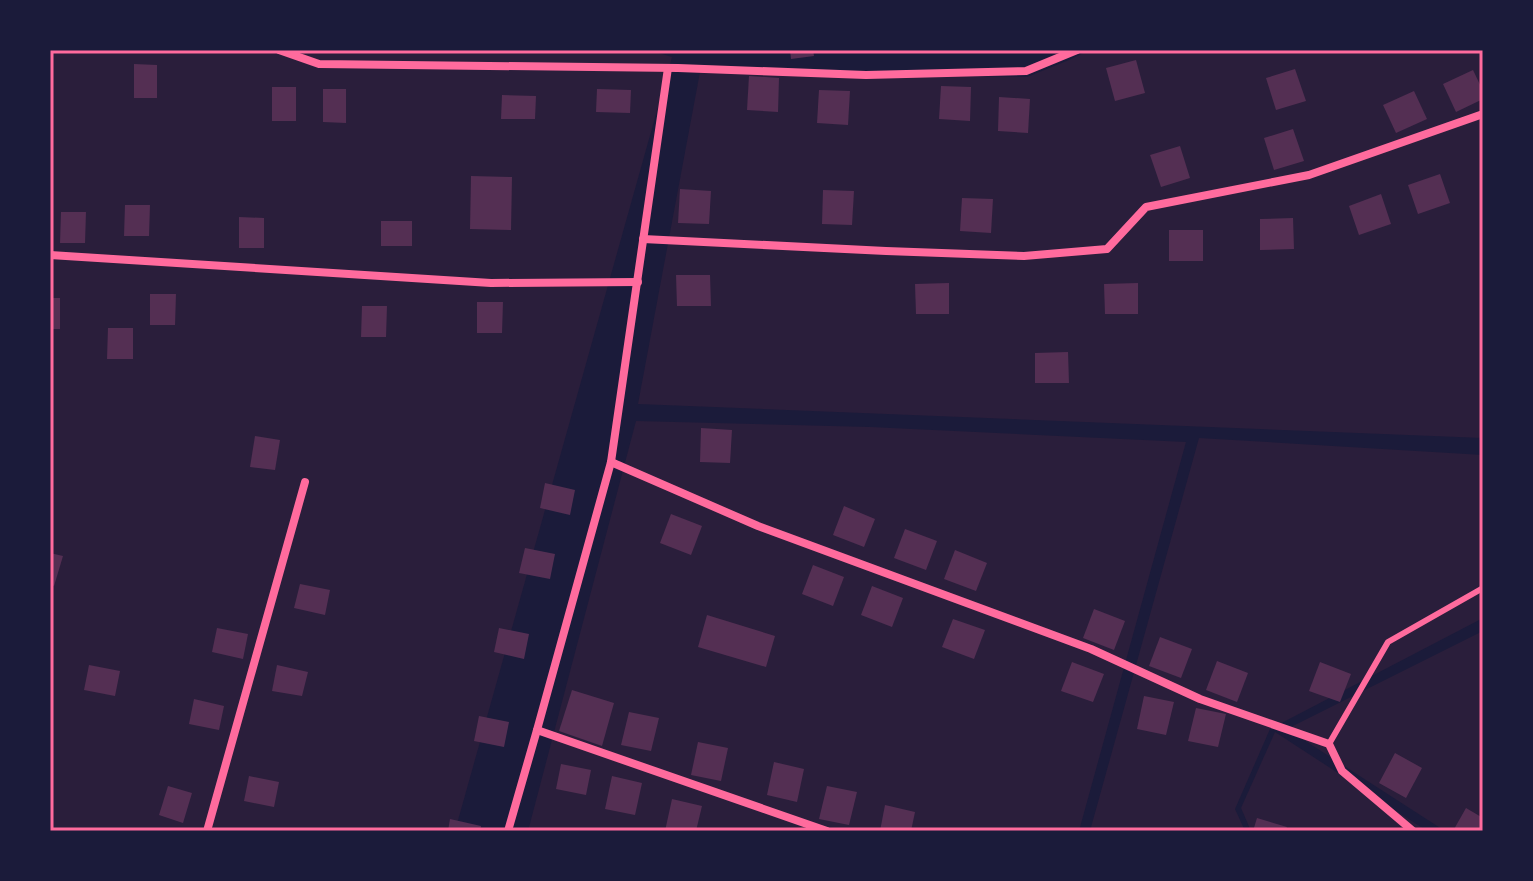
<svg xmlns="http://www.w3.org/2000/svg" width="1533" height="881" font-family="Ubuntu,sans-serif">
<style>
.green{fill:#2a1e3b}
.building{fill:#542f53}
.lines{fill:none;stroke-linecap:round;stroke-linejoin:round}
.service{stroke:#ff6b9d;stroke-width:6}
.minor{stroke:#ff6b9d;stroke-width:8}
.neatline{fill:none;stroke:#ff6b9d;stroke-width:3}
</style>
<rect width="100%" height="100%" fill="#1b1b3a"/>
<g class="green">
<polygon points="50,50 649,50 672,57 455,831 50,831"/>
<polygon points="1089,50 1483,50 1483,438 638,404 700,72 1027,77 1069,60"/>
<polygon points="636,421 870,427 1186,442 1079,831 528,831"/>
<polygon points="1199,438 1483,455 1483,618 1270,729 1235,809 1245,831 1090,831"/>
<polygon points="1483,631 1483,831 1445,831 1287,729"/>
<polygon points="1275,732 1427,831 1251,831 1241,808"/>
</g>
<g class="building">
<polygon points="790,50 813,50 814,56 791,59"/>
<polygon points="1136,60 1145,93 1115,101 1106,68"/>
<polygon points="134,64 157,65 157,98 134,98"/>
<polygon points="1295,69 1306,101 1276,110 1266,78"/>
<polygon points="1473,70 1483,91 1483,99 1456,112 1443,84"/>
<polygon points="749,76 779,78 778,112 747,110"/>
<polygon points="941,86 971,87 970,121 939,119"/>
<rect x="272" y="87" width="24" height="34"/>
<polygon points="323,89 346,89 346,123 323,122"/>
<polygon points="597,89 631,90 630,113 596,112"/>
<polygon points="819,90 850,91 848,125 817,123"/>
<polygon points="1414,91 1427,119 1396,133 1383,105"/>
<polygon points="502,95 536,96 535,119 501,119"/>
<polygon points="999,97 1030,99 1028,133 998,131"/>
<polygon points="1293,129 1304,161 1274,170 1264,138"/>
<polygon points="1180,146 1190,178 1161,187 1150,155"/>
<polygon points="1440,174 1450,203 1418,214 1408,185"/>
<polygon points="471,176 512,177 511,230 470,229"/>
<polygon points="680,189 711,191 709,224 678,223"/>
<polygon points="823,190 854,191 852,225 822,224"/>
<polygon points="1381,194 1391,224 1359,235 1349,206"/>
<polygon points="962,198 993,199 991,233 960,231"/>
<polygon points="125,205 150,205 149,236 124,236"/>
<polygon points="61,212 86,212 85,243 60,243"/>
<polygon points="239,217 264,218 264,248 239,248"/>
<polygon points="1293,218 1294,249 1260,250 1260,219"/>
<rect x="381" y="221" width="31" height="25"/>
<rect x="1169" y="230" width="34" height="31"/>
<polygon points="676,275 710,275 711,306 677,306"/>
<polygon points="949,283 949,314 916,314 915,284"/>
<polygon points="1138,283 1138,314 1105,314 1104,284"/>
<polygon points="150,294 176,294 175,325 150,325"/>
<rect x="50" y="298" width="10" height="31"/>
<polygon points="477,302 503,302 502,333 477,333"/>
<polygon points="362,306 387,306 386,337 361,337"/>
<polygon points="108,328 133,328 133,359 107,359"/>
<polygon points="1068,352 1069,383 1035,383 1035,353"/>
<polygon points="701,428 732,430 730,463 700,462"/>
<polygon points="255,436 280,440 275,470 250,467"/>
<polygon points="545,483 575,490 570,515 540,508"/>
<polygon points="844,506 875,519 864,547 833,535"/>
<polygon points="671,514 702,526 691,555 660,543"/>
<polygon points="905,529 937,541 926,570 894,558"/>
<polygon points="525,548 555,554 550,579 519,573"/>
<polygon points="955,550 987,563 976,591 944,579"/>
<polygon points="50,553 63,556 54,586 50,584"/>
<polygon points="813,565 844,577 833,606 802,594"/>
<polygon points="300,584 330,590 325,615 294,608"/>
<polygon points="872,586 903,598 892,627 861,615"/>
<polygon points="1094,609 1125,621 1114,650 1083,638"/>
<polygon points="707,615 775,636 766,667 698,647"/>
<polygon points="953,619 985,630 974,659 942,647"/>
<polygon points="217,628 248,634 243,659 212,652"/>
<polygon points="499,628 529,634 524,659 494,652"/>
<polygon points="1160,637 1192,649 1181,678 1149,666"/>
<polygon points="1217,661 1248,673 1237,702 1206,690"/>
<polygon points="1072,662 1104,674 1093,702 1061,691"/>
<polygon points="1320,662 1351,674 1340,702 1309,691"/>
<polygon points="89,665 120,671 115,696 84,690"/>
<polygon points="277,665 308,672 302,696 272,691"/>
<polygon points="572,690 614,703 602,746 559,731"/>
<polygon points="1144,696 1174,702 1166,735 1137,729"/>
<polygon points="194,699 224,706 219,730 189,724"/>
<polygon points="1196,708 1226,714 1218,747 1188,741"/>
<polygon points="629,712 659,718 651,751 621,745"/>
<polygon points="479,716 509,722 504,747 474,741"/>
<polygon points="698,742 728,748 721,781 691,775"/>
<polygon points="1395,753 1422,768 1406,798 1379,783"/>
<polygon points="774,762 804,769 797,802 767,795"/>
<polygon points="561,764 591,770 586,795 556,789"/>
<polygon points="249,776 279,782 274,807 244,801"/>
<polygon points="612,776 642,783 635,815 605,809"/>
<polygon points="168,786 192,793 183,823 159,815"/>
<polygon points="827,786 857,792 849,825 819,819"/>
<polygon points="672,799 702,806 696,831 665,831"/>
<polygon points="885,805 915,812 911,831 880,831"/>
<polygon points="1466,808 1483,818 1483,831 1453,831"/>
<polygon points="1257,818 1287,827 1285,831 1253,831"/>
<polygon points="450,819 481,826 480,831 448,831"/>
</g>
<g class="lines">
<polyline class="service" points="1329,744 1388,642 1483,588"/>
<g class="minor">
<polyline points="279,50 319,64 678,68 866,75 1026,71 1077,50"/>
<polyline points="643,239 886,251 1024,256 1107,249 1146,207 1309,175 1483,114"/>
<polyline points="50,255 491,283 638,282"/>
<polyline points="611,462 758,526 1091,649 1200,699 1329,744 1342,771 1413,831"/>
<polyline points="537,730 827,831"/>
<polyline points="207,831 305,482"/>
<polyline points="508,831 537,730 611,462 668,68"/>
</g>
</g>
<rect width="1533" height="881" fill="none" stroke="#1b1b3a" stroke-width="104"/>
<rect x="52" y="52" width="1429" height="777" class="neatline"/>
</svg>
